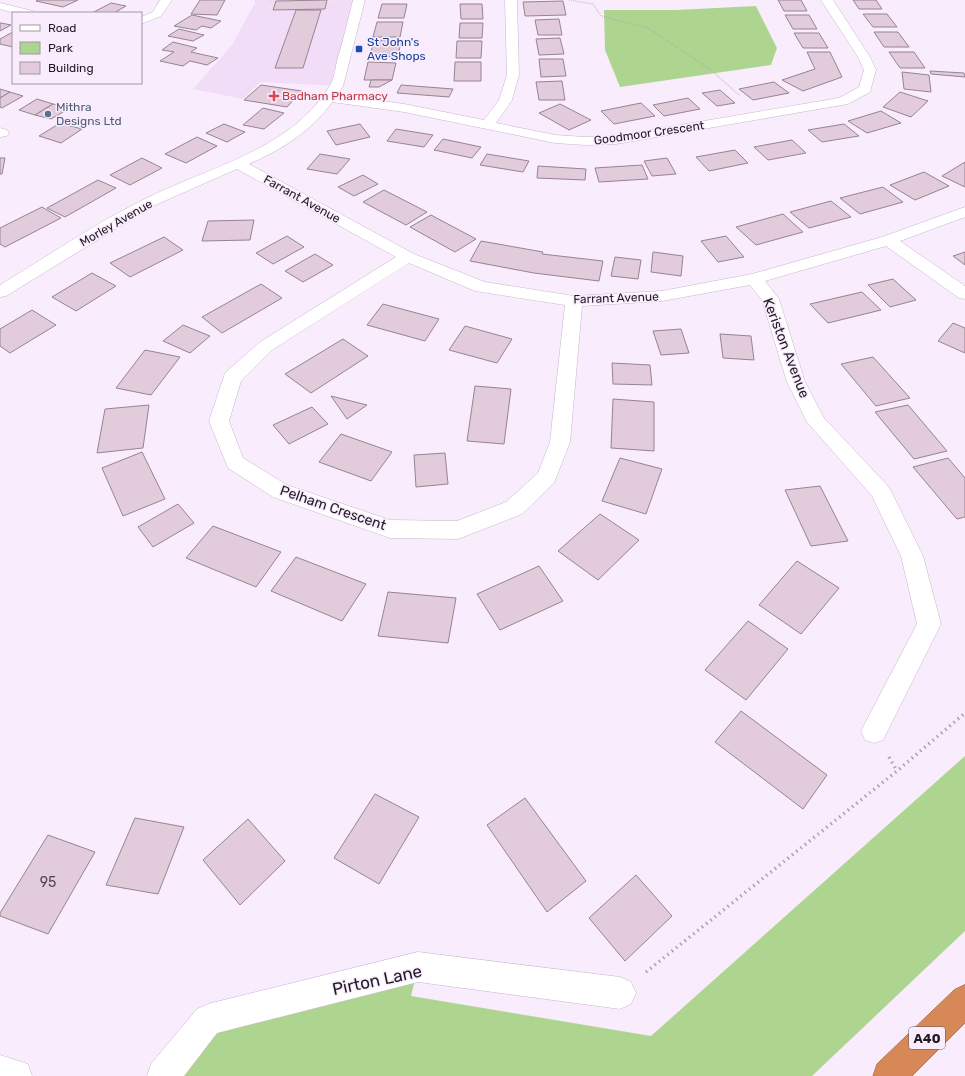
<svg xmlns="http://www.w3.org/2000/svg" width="965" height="1076" font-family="Rubik,sans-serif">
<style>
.built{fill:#f2ddf9}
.green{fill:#aed58f}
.building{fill:#e2cbdb;stroke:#988392}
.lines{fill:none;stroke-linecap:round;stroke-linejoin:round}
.minor-casing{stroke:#c7b7cc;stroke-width:1}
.highway-casing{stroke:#966244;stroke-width:1}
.path-far1{stroke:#aca1af;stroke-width:1.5;stroke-dasharray:0.5 1.5;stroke-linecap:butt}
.path{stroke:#aca1af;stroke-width:3.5;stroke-dasharray:1.5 4;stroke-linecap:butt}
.minor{fill:#fff;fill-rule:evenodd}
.highway{fill:#d68856;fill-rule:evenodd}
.transit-dot{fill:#1a4fb4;stroke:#f9ecfd;stroke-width:1.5}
.health-dot{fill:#e0444e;stroke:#f9ecfd;stroke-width:1.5}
.service-dot{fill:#5c6f8a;stroke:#f9ecfd;stroke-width:1.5}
.labels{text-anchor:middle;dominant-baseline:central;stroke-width:3;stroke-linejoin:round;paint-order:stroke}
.far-transit-label{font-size:12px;fill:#164399;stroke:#f9ecfd;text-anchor:start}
.far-health-label{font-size:12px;fill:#be3a42;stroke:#f9ecfd;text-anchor:start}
.far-service-label{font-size:12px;fill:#4e5e75;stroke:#f9ecfd;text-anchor:start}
.far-street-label{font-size:12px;fill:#201a22;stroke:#f9ecfd}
.shield{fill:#f9ecfd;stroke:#615964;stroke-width:1}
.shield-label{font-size:13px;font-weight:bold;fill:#201a22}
.street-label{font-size:14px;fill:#201a22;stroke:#f9ecfd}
.near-number-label{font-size:14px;fill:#504650}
.near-street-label{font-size:17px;fill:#201a22;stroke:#f9ecfd}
</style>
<rect width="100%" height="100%" fill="#f9ecfd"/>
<polygon class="built" points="359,0 337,86 260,82 243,99 193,89 232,45 256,1"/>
<g class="green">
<polygon points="756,6 777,48 771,65 620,87 605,50 604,10 676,10"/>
<polygon points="965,756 965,931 812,1076 163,1076 208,1020 418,967 411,996 651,1036"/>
</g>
<g class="building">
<polygon points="38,0 78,0 63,7 36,1"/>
<polygon points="200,0 225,0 217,15 191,14"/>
<polygon points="327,0 325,9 273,10 276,1"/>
<polygon points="778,0 801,0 807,11 784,11"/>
<polygon points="853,0 876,0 882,9 859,9"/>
<polygon points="563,1 566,15 525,16 523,2"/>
<polygon points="111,3 126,6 114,13 92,13"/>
<polygon points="382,4 407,4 404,18 378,18"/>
<polygon points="460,4 482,4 483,19 461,19"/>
<polygon points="296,10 321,10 303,68 275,68"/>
<polygon points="863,14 887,14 897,27 873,27"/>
<polygon points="192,15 221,21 211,28 202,26 196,30 174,26"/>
<polygon points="785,15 809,15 817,29 793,29"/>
<polygon points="559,19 562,35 538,35 535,20"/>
<polygon points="377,22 403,22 400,37 373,37"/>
<polygon points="0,23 1,23 11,25 0,31"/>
<polygon points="460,23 483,23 482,38 459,38"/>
<polygon points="179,29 204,35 193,41 168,36"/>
<polygon points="13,32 13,47 0,44 0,39"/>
<polygon points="874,32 898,32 909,47 884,47"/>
<polygon points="794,33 819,33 828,48 803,48"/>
<polygon points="560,38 564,54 539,55 536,39"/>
<polygon points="374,40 401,41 398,57 370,56"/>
<polygon points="457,41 482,41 481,58 456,58"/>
<polygon points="173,42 197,48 191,52 218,58 207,65 190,61 183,66 160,61 174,52 162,50"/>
<polygon points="807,52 830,52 842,77 803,91 782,80 815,69"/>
<polygon points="889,52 914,52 925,68 900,68"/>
<polygon points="539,59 563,59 566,76 541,77"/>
<polygon points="368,62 396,63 392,80 364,80"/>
<polygon points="455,62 481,62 481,81 454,81"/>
<polygon points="930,71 964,73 965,77 931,74"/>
<polygon points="902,72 929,75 931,92 904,89"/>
<polygon points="371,80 392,80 379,87 369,87"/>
<polygon points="562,81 565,100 539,100 536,82"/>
<polygon points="774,82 789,93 753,100 739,89"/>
<polygon points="261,85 302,91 287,107 244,100"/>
<polygon points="401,85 453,89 449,97 397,93"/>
<polygon points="0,89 10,92 0,98"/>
<polygon points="720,90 735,103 717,106 702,93"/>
<polygon points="10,92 23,96 2,108 0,107 0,98"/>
<polygon points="900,92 928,101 911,117 883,107"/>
<polygon points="688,98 700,109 664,116 653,105"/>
<polygon points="37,99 53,104 35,115 19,110"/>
<polygon points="641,103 655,116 614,124 601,111"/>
<polygon points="53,104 70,108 51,119 35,115"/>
<polygon points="560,104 591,120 569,130 539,113"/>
<polygon points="263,108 284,113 264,129 243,125"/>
<polygon points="881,111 901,123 867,133 848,121"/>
<polygon points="60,123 82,129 61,143 39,136"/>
<polygon points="224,124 245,132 227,142 206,133"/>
<polygon points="360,124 370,137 336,145 327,131"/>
<polygon points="844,124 859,136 822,142 808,130"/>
<polygon points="396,129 433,135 424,147 387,141"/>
<polygon points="197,137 217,146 186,163 165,154"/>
<polygon points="443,139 481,147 472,158 434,150"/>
<polygon points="792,140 806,153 768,160 754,147"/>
<polygon points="735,150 748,163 709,171 696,157"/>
<polygon points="320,154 350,159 337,174 307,169"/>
<polygon points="487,154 529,161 523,172 480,165"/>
<polygon points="0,158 5,158 2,174 0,174"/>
<polygon points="142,158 162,168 130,185 110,175"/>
<polygon points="667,158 676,174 652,176 644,161"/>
<polygon points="965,162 965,187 942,176"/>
<polygon points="642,165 648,179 599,182 595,168"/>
<polygon points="538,166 586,169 585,180 537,178"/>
<polygon points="924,172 949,186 915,200 890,185"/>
<polygon points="363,175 378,184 354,196 338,187"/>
<polygon points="98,180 116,188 65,217 47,208"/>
<polygon points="883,187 903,202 860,214 840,198"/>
<polygon points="384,190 427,212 406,225 363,202"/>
<polygon points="831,201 851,217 809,228 790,212"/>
<polygon points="42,207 61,218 5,247 0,244 0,228"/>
<polygon points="783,214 803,232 756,245 736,227"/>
<polygon points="431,215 476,239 455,252 410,227"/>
<polygon points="254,220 250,240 202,241 208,221"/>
<polygon points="287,236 304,247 273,264 256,253"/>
<polygon points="726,236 744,257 718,262 701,241"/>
<polygon points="164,237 183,250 130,277 110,263"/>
<polygon points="481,241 543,252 542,254 603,261 599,281 534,273 470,261"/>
<polygon points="653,252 683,256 681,276 651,272"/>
<polygon points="965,252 965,265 953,256"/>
<polygon points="315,254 333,265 303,282 285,271"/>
<polygon points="615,257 641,260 638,279 611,276"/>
<polygon points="92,273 116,286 76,311 52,297"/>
<polygon points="893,279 916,300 890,307 868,285"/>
<polygon points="261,284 282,298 222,333 202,317"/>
<polygon points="862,292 881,310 828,323 810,304"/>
<polygon points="383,304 439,319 425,341 367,325"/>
<polygon points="32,310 56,325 10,353 0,346 0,329"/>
<polygon points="953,323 965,328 965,353 938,341"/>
<polygon points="183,325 210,336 190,353 163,341"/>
<polygon points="465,326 512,339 497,363 449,350"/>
<polygon points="681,329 689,353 661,355 653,331"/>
<polygon points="720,334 751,336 754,360 723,358"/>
<polygon points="343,339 368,356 311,393 285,374"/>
<polygon points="145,350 180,357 151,395 116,388"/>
<polygon points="873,357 910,398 876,406 841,364"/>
<polygon points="612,363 650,365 652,385 613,384"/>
<polygon points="475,386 511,389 504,444 467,441"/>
<polygon points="331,396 367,405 347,419"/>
<polygon points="613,399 654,402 654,451 611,448"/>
<polygon points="149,405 143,448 97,453 105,409"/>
<polygon points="908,405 947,451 914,459 875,412"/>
<polygon points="312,407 328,424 289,444 273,425"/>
<polygon points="341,434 392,452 371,481 319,462"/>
<polygon points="142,452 165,499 123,516 102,468"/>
<polygon points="445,453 448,484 416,487 414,455"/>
<polygon points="620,458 662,469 646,514 602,501"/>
<polygon points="948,458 965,478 965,517 957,519 913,467"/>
<polygon points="820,486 848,541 811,546 785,490"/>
<polygon points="178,504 194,523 153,547 138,527"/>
<polygon points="600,514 639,540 598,580 558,551"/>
<polygon points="213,526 281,552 256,587 186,558"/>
<polygon points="296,557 366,584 342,621 271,591"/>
<polygon points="797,561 839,588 801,634 759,605"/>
<polygon points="539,566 563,601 500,630 477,594"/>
<polygon points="388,592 456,598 448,643 378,636"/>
<polygon points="748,621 788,649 746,700 705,670"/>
<polygon points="741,711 827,775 803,809 715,742"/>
<polygon points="375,794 419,817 379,884 334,858"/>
<polygon points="525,798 586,881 547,912 487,825"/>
<polygon points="135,818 184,827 158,894 106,885"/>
<polygon points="248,819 285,861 240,905 203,860"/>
<polygon points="48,835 95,852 48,934 0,916 0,913"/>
<polygon points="636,875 672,916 625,961 589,918"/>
</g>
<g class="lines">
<defs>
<g id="minor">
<polygon points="160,0 172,0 161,16 141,24 141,17 153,12"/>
<path d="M353 0H365L343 86 337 95 404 104 484 120 499 100 507 75 505 0H517L519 75 512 100 496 123 555 135 585 137 616 136 839 98 859 87 864 70 858 57 821 0H833L870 57 876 70 870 92 848 104 616 144 585 145 555 143 404 112 332 102C312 131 281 150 249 164L414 254 485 282 574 296 662 291 752 274 882 237 965 207V217L900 241 965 286V299L959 298 886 246 765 281 779 299 805 382 824 418 887 485 891 491 923 556 941 624 883 740 874 743 865 740 861 731 917 624 901 556 872 496 807 422 787 382 762 300 750 285 662 301 582 306 570 442 554 483 522 514 466 536 458 539 390 538 273 497 228 468 209 421 225 373 260 342 396 257 237 169 153 206 6 296 0 297V285C48 256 94 224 143 200 207 167 288 152 329 87 334 80 335 70 337 61 343 41 348 20 353 0ZM409 263 475 291 565 305 550 442 538 473 506 502 457 521 390 520 287 485 243 458 229 421 241 381 272 350Z"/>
<polygon points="0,3 33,11 35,13 15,13 0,9"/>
<polygon points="0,128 7,130 9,133 7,136 0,137"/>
<polygon points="418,952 620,977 631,982 636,993 631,1004 620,1009 418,982 217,1033 184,1076 147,1076 151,1064 197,1009 208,1004"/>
<polygon points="0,1055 28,1064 32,1076 0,1076"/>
</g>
<polygon id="highway" points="965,985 965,1023 912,1076 873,1076 877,1064 954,990"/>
</defs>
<use href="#minor" class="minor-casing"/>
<use href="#highway" class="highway-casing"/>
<g class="path-far1">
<polyline points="255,0 290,0"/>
<polyline points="569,0 593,4 601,16 648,28 711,70 739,95"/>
</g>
<g class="path">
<polyline points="889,757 897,771"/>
<polyline points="646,972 897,771 965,713"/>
</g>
<use href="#minor" class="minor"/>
<use href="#highway" class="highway"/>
</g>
<rect class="transit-dot" x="355" y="45" width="8" height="8" rx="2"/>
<path class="health-dot" d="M272 90h4v4h4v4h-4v4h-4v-4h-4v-4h4z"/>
<circle class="service-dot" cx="48" cy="114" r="4"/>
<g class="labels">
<g class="far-transit-label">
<text x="367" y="42">St John's<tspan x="367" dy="14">Ave Shops</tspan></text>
</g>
<g class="far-health-label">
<text x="282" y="96">Badham Pharmacy</text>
</g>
<g class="far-service-label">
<text x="56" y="107">Mithra<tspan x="56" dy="14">Designs Ltd</tspan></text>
</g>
<g class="far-street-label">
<text transform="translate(649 133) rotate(-8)">Goodmoor Crescent</text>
<text transform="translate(302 199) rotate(29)">Farrant Avenue</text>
<text transform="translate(116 223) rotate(-30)">Morley Avenue</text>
<text transform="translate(616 298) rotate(-2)">Farrant Avenue</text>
</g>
<rect class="shield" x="909" y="1027" width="36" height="22" rx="3"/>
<g class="shield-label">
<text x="927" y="1038">A40</text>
</g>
<g class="street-label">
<text transform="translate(786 348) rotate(69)">Keriston Avenue</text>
<text transform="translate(333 508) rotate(19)">Pelham Crescent</text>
</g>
<g class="near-number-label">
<text x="48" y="882">95</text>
</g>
<g class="near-street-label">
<text transform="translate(377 980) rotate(-12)">Pirton Lane</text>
</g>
</g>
<rect x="12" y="12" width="130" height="72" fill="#f9ecfd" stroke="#a298a5"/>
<rect x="20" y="25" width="20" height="6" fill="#ffffff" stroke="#a298a5"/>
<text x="48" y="32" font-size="12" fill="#201a22">Road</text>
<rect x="20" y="42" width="20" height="12" fill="#aed58f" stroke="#a298a5"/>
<text x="48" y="52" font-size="12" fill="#201a22">Park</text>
<rect x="20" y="62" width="20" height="12" fill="#e2cbdb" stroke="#a298a5"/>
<text x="48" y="72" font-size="12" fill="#201a22">Building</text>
</svg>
